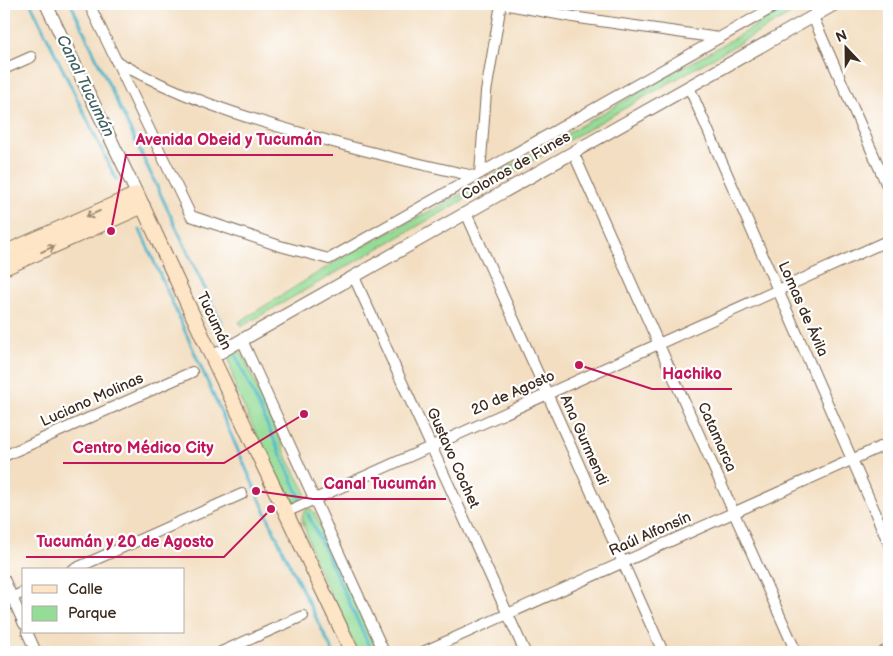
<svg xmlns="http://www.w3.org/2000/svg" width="893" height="656" font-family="'Balsamiq Sans',sans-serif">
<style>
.green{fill:#95dc96;stroke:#68835a}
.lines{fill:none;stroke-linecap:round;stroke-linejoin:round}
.stream{stroke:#4ab3c9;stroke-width:3}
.minor-casing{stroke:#7b6957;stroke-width:12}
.tertiary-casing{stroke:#7b6957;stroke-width:14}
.secondary-casing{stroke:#7b6957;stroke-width:16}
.minor{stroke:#fff;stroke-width:10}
.tertiary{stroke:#fff;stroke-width:12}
.secondary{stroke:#fde5c5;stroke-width:14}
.oneway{stroke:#9c8872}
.labels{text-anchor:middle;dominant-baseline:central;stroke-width:4.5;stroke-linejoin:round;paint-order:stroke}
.street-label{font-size:15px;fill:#3b2a1e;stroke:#fff}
.water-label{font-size:16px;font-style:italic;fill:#416162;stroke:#fff}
.leader{fill:none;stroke:#c2185b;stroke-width:2}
.callout-dot{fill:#c2185b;stroke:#fff;stroke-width:2}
.callout-label{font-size:16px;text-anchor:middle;font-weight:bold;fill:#c2185b;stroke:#fff;stroke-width:4.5;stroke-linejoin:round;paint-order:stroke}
</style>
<rect width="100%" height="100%" fill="#fff"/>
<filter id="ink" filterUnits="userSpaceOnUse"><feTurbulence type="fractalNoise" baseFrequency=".02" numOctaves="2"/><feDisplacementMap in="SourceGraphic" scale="10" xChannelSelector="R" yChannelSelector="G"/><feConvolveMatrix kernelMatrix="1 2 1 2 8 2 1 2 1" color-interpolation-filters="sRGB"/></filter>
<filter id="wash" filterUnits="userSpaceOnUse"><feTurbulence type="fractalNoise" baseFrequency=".0096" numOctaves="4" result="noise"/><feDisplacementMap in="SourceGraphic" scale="20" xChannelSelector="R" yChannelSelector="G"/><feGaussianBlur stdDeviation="1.12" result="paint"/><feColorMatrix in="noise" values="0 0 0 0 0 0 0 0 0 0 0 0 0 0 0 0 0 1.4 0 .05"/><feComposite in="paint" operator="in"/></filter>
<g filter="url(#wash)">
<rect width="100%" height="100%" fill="#f3dec1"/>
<g class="green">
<polygon points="794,4 808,4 242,326 239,322 343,257 447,202"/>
<polygon points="235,351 239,351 244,357 288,459 305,491 305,497 297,503 286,498 236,390 229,360 231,354"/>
<polygon points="307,509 311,509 314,512 380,652 358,652 315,562 302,519 303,514"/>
</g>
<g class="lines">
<g class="stream">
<polyline points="31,4 116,179"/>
<polyline points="71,4 222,325"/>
<polyline points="140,230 256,491 285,555 333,652"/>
<polyline points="236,356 300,497"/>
<polyline points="308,514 372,652"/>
</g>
</g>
</g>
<g filter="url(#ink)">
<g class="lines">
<defs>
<g id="minor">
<polyline points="89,4 191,216 280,246 329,259 779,4"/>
<polyline points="503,4 579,18 719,38"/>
<polyline points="813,17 889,190"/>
<path d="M116 61C175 95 242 117 308 135 363 151 418 164 474 176"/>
<polyline points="4,69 31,57"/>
<polyline points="689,87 889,544"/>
<polyline points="573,152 796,652"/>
<polyline points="480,173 486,92 501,4"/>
<polyline points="466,213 663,652"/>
<polyline points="354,277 525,652"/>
<polyline points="242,340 384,652"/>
<polyline points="4,456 192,372"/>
<polyline points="286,512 889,240"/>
<polyline points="72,570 242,494"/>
<polyline points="4,579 24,624"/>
<polyline points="4,601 24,592"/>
<polyline points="27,632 36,652"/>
<polyline points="221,652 303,616"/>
<polyline points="423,652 889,443"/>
<polyline points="883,652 889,649"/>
</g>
<g id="tertiary">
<polyline points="46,4 137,194"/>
<polyline points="212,357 835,4"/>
</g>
<g id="secondary">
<polyline points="4,253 137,194 212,357 352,652"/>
<polyline points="4,268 143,206"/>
</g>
</defs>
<use href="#minor" class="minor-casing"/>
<use href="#tertiary" class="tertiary-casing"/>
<use href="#secondary" class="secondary-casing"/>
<use href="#minor" class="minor"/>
<use href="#tertiary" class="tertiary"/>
<use href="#secondary" class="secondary"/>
</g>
<defs><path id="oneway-shaft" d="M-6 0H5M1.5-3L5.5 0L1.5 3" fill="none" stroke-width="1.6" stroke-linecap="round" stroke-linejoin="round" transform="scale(1.25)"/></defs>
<g class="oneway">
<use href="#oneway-shaft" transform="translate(93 214) rotate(156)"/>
<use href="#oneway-shaft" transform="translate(48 249) rotate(-24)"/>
</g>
</g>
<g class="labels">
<g class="street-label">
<text transform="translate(516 166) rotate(-30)">Colonos de Funes</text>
<text transform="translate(803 309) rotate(66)">Lomas de Ávila</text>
<text transform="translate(214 321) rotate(65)">Tucumán</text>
<text transform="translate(513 393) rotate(-24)">20 de Agosto</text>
<text transform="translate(92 400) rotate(-24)">Luciano Molinas</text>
<text transform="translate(717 437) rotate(66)">Catamarca</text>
<text transform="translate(584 440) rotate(66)">Ana Gurmendi</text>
<text transform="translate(453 458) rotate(66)">Gustavo Cochet</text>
<text transform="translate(650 534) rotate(-24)">Raúl Alfonsín</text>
</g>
<g class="water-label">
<text transform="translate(85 86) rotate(64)">Canal Tucumán</text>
</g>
</g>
<path class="leader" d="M111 231L126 155H333M579 365L652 389H732M304 414L224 463H63M256 491L313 499H446M271 509L224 557H26"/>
<g class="callout-dot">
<circle cx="111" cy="231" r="5"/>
<circle cx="579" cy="365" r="5"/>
<circle cx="304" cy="414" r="5"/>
<circle cx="256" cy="491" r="5"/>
<circle cx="271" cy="509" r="5"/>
</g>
<g class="callout-label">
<text x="229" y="145">Avenida Obeid y Tucumán</text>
<text x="692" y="379">Hachiko</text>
<text x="143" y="453">Centro Médico City</text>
<text x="380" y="489">Canal Tucumán</text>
<text x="125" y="547">Tucumán y 20 de Agosto</text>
</g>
<rect width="893" height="656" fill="none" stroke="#fff" stroke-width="20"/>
<rect x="22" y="568" width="162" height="65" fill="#ffffff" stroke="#b1aaa5"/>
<rect x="32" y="585" width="25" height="8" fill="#fde5c5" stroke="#b1aaa5"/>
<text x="68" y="594" font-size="15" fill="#3b2a1e">Calle</text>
<rect x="32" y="606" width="25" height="15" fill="#95dc96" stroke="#b1aaa5"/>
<text x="68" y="618" font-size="15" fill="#3b2a1e">Parque</text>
<g transform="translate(846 48) rotate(338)" stroke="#ffffff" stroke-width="4" paint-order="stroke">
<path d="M0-4L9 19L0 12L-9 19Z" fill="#3b2a1e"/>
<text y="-8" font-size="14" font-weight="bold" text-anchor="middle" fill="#3b2a1e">N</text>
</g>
</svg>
